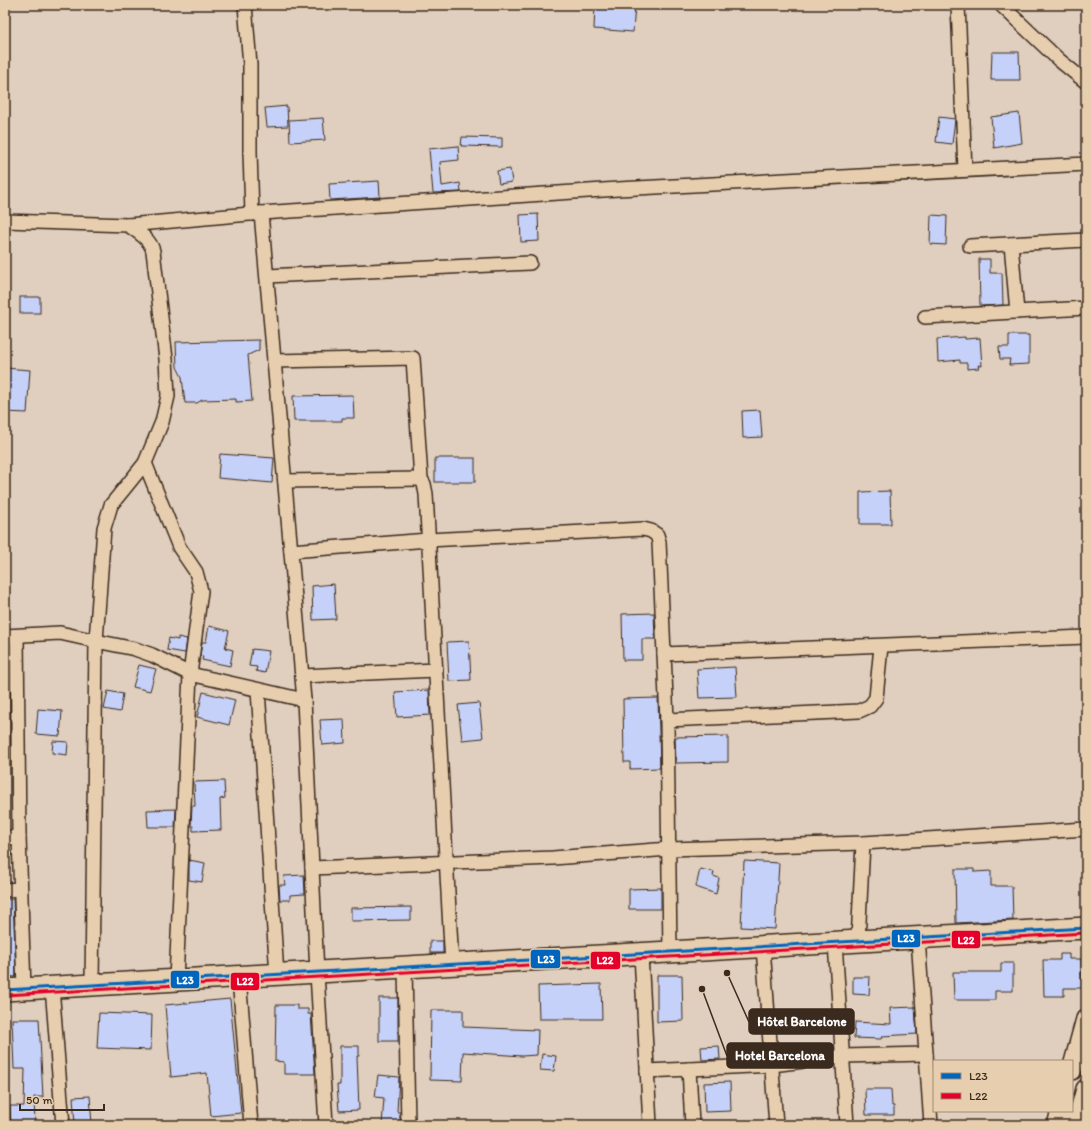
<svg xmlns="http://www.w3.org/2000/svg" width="1091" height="1130" font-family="Itim,sans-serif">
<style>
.building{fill:#c5d1f8;stroke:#3b2a1e}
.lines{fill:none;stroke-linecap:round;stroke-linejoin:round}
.street-casing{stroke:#3b2a1e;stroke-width:16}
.secondary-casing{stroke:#3b2a1e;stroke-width:22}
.primary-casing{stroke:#3b2a1e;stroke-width:24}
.street{stroke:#e7ceaf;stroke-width:13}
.secondary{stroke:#e7ceaf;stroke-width:19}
.primary{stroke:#e7ceaf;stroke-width:21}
.bus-1-casing{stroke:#e7ceaf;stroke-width:6}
.bus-2-casing{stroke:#e7ceaf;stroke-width:6}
.bus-1{stroke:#0065bd;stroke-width:3}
.bus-2{stroke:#e4002b;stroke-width:3}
.leader{fill:none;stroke:#3b2a1e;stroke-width:1.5}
.callout-dot{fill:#3b2a1e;stroke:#e7ceaf;stroke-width:1.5}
.callout{fill:#3b2a1e;stroke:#3b2a1e;stroke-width:1.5}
.callout-label{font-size:13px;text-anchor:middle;font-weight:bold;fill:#fff}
.line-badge{stroke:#e7ceaf;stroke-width:1.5}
.badge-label{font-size:11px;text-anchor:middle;font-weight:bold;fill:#fff}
</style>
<rect width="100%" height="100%" fill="#e0cfbe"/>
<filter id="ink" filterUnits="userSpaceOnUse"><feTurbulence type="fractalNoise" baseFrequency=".025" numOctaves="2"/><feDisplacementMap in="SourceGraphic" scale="8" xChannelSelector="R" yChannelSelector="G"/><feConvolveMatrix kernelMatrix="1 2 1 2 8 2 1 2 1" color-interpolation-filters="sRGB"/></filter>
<g filter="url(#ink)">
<g class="building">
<polygon points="595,5 635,5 633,32 594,29"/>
<polygon points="992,52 1019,52 1020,80 991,80"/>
<polygon points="287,106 288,126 267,127 265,108"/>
<polygon points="1019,113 1022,143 994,148 991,117"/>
<polygon points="939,117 955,119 952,144 936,142"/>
<polygon points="323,118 325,140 290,142 289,120"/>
<polygon points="462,137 502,138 502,147 461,146"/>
<polygon points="458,146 459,160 440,162 442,186 460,183 461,192 433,193 429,149"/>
<polygon points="510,169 512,182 499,184 497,171"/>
<polygon points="379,181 380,197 330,200 329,184"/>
<polygon points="538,214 539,241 521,242 520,215"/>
<polygon points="931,215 947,216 946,245 930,244"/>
<polygon points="979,259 990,259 990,273 1002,273 1003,305 980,306"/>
<rect x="20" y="297" width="20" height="16"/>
<polygon points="1009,335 1029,335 1029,364 1009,365 1010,359 1000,359 999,347 1009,347"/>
<polygon points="965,337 965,339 980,338 982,366 978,365 979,368 967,369 967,363 960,363 960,360 938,362 937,339"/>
<polygon points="259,340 259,350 248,355 252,401 236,402 236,399 202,400 197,403 185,403 182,377 177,367 176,342"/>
<polygon points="5,368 30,370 27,413 5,412"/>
<polygon points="353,395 354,418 342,418 342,421 294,421 293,396"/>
<polygon points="760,410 762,437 743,438 742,411"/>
<polygon points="220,454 274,458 272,483 218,478"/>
<rect x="435" y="458" width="40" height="24"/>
<polygon points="890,491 891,524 860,524 860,492"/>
<polygon points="334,584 336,619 313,620 312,586"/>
<polygon points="654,613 655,639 642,639 642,660 623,660 622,614"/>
<polygon points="209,626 229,631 225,648 233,650 230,666 202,660 203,657 200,656 202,642 206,642"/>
<polygon points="178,637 187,639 185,653 167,650 169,638 178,640"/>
<polygon points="469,641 471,680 449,681 447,642"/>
<polygon points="252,649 269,651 265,673 256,671 257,667 249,666"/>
<polygon points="139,665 156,669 150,691 133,687"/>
<polygon points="735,667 737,697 699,698 697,669"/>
<polygon points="429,690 430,715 397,717 395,692"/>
<polygon points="108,691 123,694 120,712 104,709"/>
<polygon points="203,692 235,700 229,725 197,717"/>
<polygon points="658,698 660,768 630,769 630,762 624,762 623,699"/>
<polygon points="479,703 483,738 462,740 458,705"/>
<polygon points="38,709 62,711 60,736 36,734"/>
<polygon points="344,719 345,743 322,745 320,720"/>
<polygon points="728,736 728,762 676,763 675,737"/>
<polygon points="53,741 68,742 67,755 52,753"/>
<polygon points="224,781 225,798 220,799 221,830 193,831 193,826 191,826 192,806 195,806 194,782"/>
<polygon points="176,809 175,827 148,827 147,810"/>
<polygon points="189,860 205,863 202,882 189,880"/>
<polygon points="744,861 779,863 775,929 741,927"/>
<polygon points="700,869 714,872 713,876 719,878 716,894 696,887"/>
<polygon points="955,869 974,869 974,872 991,871 991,886 1012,886 1013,920 956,923"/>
<polygon points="304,875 305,894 290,895 290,900 280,900 279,885 285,885 284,876"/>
<polygon points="661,888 661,909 629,909 629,889"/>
<polygon points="5,899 13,899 16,977 5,976"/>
<polygon points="411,907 411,920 351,921 351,908"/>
<rect x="430" y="941" width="13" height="12"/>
<polygon points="1060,954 1069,954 1069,959 1081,959 1082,988 1064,988 1064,996 1044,996 1043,960 1060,960"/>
<polygon points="1001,963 1013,963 1013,991 995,991 995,1000 954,1000 953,972 1001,972"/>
<polygon points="657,975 682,975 683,1021 657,1022"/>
<polygon points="853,977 870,977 869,995 853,994"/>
<polygon points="601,984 602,1019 539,1019 538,986"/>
<rect x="379" y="998" width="19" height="43"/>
<polygon points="230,999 241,1113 211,1116 207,1073 171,1077 165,1005"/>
<polygon points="276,1005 297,1005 297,1009 308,1009 308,1014 311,1014 315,1074 284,1074 284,1062 275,1061"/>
<polygon points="915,1007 917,1034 882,1036 881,1039 854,1038 855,1022 891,1024 890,1008"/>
<polygon points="431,1010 463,1010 463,1027 538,1030 537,1055 522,1056 463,1052 462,1081 430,1080"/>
<polygon points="99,1013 152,1015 151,1050 97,1048"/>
<polygon points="12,1019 39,1019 43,1097 34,1097 35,1125 11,1125 10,1106 24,1106 25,1069 14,1069"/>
<polygon points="340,1046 359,1046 359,1056 357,1056 359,1110 339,1111 337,1085 340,1085"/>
<polygon points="719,1046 720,1059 702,1060 701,1047"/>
<polygon points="542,1054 556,1056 554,1071 540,1070"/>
<polygon points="378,1075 399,1077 397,1112 400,1112 400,1125 382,1125 384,1098 375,1097"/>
<polygon points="730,1082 731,1111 705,1112 704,1083"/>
<polygon points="865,1089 891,1089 892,1106 894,1106 894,1115 866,1115"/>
<polygon points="90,1096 92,1125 75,1125 73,1097"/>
</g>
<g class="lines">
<defs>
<g id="street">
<polyline points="245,5 250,65 250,152 252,214"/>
<polyline points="958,5 965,170"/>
<polyline points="1001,5 1059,60 1086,82"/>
<polyline points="261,213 304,700 317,973 326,1125"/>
<polyline points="5,221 128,225 261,213 618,189 1086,164"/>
<polyline points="1011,244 1017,312"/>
<polyline points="970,246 1086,240"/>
<polyline points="267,276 530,263"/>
<polyline points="925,317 1086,308"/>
<polyline points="274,361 413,358 421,479 424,484 426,494 452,965"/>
<polyline points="145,463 179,547 196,572 201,591 190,674 176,980"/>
<polyline points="285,481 421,479"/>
<polyline points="291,551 428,540 643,529 651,531 657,535 659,542 667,720 670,952"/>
<path d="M5 636 60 633 96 641 104 528 111 505 145 463 162 422 168 396 166 359 153 251C150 239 138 232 128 225"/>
<polyline points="17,636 19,837 24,989"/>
<polyline points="664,654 1086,637"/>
<polyline points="302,676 436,670"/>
<polyline points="258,690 277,975"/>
<polyline points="667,720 859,711 870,706 876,698 881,646"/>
<polyline points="5,838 19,837"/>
<polyline points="312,868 553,858 669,849 863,843 1086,829"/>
<polyline points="5,890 20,889"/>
<polyline points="918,938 931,1125"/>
<polyline points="858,941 863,843"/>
<polyline points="835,943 847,1125"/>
<polyline points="763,947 776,1125"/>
<polyline points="641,954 650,1125"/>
<polyline points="405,967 408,1125"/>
<polyline points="239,978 251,1125"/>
<polyline points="92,985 96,641 135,649 152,655 190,674 304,700"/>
<polyline points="52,987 63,1125"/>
<polyline points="689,1069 692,1125"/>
<polyline points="647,1071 772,1065 843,1056 926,1054"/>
</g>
<g id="secondary">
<polyline points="1072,1070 1086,1019"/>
<polyline points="1057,1125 1061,1111"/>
<polyline points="1076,1125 1086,1089"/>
</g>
<polyline id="primary" points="5,990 1086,928"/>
</defs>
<use href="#street" class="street-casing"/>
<use href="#secondary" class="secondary-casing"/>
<use href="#primary" class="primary-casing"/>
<use href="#street" class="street"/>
<use href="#secondary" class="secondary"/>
<use href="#primary" class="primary"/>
<defs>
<polyline id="bus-1" points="5,990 1086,928"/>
<polyline id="bus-2" points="5,995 1086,933"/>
</defs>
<use href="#bus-1" class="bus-1-casing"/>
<use href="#bus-2" class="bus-2-casing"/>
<use href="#bus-1" class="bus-1"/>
<use href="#bus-2" class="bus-2"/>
</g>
</g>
<path class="leader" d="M727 973L749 1022M702 989L727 1056"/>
<g class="callout-dot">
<circle cx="727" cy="973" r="4"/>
<circle cx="702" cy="989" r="4"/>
</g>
<g class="callout">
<rect x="749" y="1009" width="105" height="25" rx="4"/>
<rect x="727" y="1043" width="106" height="25" rx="4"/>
</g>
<g class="callout-label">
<text x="802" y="1026">Hôtel Barcelone</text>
<text x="780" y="1060">Hotel Barcelona</text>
</g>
<g class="line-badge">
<rect x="891" y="929" width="30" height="19" rx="4" fill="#0065bd"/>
<rect x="951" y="930" width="30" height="19" rx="4" fill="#e4002b"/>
<rect x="530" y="949" width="31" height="20" rx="4" fill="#0065bd"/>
<rect x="590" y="951" width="31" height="19" rx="4" fill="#e4002b"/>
<rect x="170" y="970" width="30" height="19" rx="4" fill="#0065bd"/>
<rect x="230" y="972" width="30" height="19" rx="4" fill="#e4002b"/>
</g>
<g class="badge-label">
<text x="906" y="942">L23</text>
<text x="966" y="944">L22</text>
<text x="546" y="963">L23</text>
<text x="605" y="964">L22</text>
<text x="185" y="984">L23</text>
<text x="245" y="985">L22</text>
</g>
<rect width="1091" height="1130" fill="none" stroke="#e7ceaf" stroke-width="20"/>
<rect x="10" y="10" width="1071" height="1110" fill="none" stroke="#3b2a1e" stroke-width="1.5" filter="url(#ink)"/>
<rect x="933" y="1060" width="140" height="52" fill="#e7ceaf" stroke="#a28c75"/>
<rect x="941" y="1073" width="20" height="6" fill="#0065bd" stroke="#a28c75"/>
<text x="969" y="1080" font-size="12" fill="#3b2a1e">L23</text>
<rect x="941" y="1093" width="20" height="6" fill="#e4002b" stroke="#a28c75"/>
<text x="969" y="1100" font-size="12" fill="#3b2a1e">L22</text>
<path d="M20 1104v6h84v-6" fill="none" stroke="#3b2a1e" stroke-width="2"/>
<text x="26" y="1104" font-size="12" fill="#3b2a1e" stroke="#e7ceaf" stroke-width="3" paint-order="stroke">50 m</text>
</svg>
